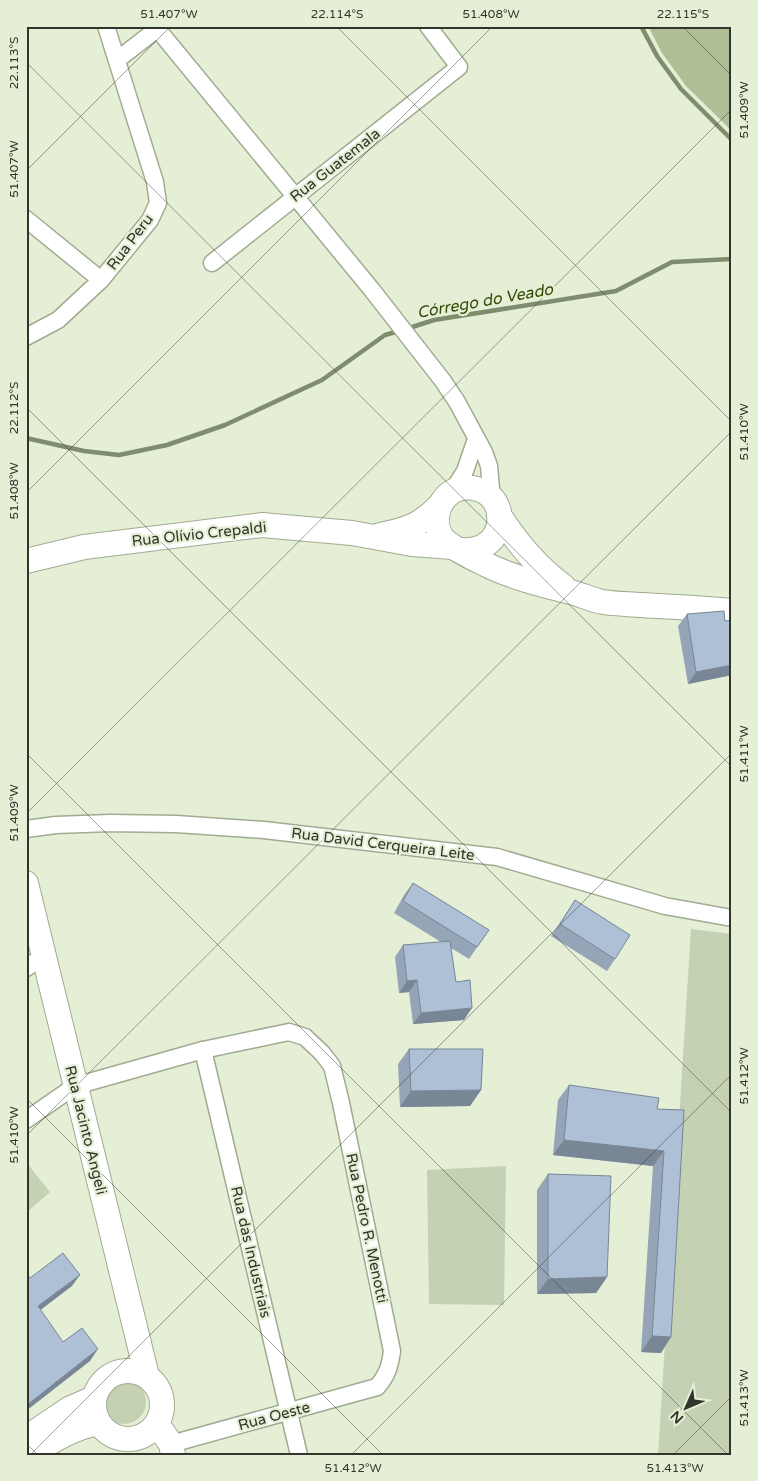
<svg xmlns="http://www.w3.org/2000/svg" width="758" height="1481" font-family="'Varela Round',sans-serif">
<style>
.green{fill:#c4d1b3}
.forest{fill:#aebf96}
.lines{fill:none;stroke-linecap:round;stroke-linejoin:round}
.stream{stroke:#7f8c6d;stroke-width:4.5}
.street-casing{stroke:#a1ab92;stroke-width:19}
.secondary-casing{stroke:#a1ab92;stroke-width:26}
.street{stroke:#fff;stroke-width:16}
.secondary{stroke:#fff;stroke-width:24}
.wall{fill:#95a5b7}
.shaded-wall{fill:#798695}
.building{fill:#adc0d5;stroke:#798695}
.ticks{fill:none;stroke:#31352b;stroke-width:1;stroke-opacity:0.45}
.labels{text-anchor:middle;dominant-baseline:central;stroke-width:4.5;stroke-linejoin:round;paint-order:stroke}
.street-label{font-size:15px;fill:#31352b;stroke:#e4efd5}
.water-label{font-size:16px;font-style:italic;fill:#344705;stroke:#e4efd5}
.neatline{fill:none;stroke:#31352b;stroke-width:2}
.ticks-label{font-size:12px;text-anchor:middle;fill:#31352b}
</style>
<rect width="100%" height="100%" fill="#e4efd5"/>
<g class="green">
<polygon points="691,929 732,934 732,1455 658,1455"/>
<polygon points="26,1162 50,1192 26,1213"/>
<polygon points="506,1166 504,1305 429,1304 427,1170"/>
<circle cx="124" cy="1402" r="22"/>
</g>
<polygon class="forest" points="648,26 732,27 732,131 686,86 662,53"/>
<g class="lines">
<g class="stream">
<polyline points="641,26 657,56 681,89 732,140"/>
<polyline points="406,329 434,320 616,291 672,262 732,259"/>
<polyline points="26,438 84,451 119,455 167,445 225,425 322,380 385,335 399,331"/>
</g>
<defs>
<g id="street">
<polyline points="155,26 372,290 443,381 457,402 484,452 489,466 492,500"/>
<polyline points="117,60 161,26"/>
<polyline points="26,219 101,280"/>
<polyline points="212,263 459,67 428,26"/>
<polyline points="26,337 58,320 101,280 150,220 158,203 155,182 106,26"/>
<polyline points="452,492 465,471 476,439"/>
<polyline points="26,829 56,825 110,823 176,824 264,830 497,857 665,906 732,918"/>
<polyline points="26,968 44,956"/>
<polyline points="203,1050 299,1455"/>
<path d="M26 1120 75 1086 203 1050 289 1032 305 1037 322 1053 332 1066 341 1103 392 1351C390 1366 387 1376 377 1387L171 1444"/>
</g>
<g id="secondary">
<path d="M499 515C517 543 536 566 563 586"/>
<path d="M380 535C407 530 421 525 440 505"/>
<path d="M461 550C508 554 512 494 473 488 447 483 428 513 441 536 446 545 474 559 485 564 511 577 542 585 571 592 582 595 592 600 603 602 616 604 629 604 641 605 671 607 702 608 732 611"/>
<polyline points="26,561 84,547 262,525 352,533 412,544 453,547"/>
<polyline points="26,883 147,1376"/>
<circle cx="128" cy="1405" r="34"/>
<polyline points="157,1424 171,1444 173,1455"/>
<polyline points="26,1438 69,1409 94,1398"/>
<path d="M31 1455C52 1440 73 1428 98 1423"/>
</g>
</defs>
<use href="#street" class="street-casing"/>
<use href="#secondary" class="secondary-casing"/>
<use href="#street" class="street"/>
<use href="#secondary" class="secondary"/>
</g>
<g class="wall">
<polygon points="687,614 732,675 688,684 678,626"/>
<polygon points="413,883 489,930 469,959 451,948 456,982 464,1020 413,1024 409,992 399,993 395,957 403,945 441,942 394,913 404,895"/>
<polygon points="575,900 615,959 607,971 551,936"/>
<polygon points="409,1049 481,1090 470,1106 400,1107 398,1064"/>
<polygon points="569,1085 657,1109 684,1110 661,1353 641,1352 653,1166 553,1155 558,1100"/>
<polygon points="548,1174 607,1277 596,1293 537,1294 537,1190"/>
</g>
<g class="shaded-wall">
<polygon points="732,665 732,675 688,684 696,672"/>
<polygon points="417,980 409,992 399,993 407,981"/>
<polygon points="472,1008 464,1020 413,1024 421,1013"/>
<polygon points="481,1090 470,1106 400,1107 411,1091"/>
<polygon points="564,1140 664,1151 653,1166 553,1155"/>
<polygon points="80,1275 72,1286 30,1318 38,1306"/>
<polygon points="607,1277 596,1293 537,1294 548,1279"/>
<polygon points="652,1336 671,1337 661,1353 641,1352"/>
<polygon points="98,1349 90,1361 26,1411 26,1406 27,1405"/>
</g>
<g class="building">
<polygon points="724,611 725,621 732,620 732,665 696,672 687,614"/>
<polygon points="413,883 489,930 477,947 403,901"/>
<polygon points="575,900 630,935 615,959 560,924"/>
<polygon points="450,941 456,982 470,980 472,1008 421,1013 417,980 407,981 403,945"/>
<polygon points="409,1049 483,1049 481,1090 411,1091"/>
<polygon points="569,1085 659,1098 657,1109 684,1110 671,1337 652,1336 664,1151 564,1140"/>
<polygon points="548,1174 611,1176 607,1277 548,1279"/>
<polygon points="63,1253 80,1275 38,1306 63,1342 82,1328 98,1349 27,1405 26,1404 26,1273 30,1278"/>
</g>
<path class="ticks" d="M336 26 732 422M682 26 732 76M26 62 732 767M26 171 171 26M26 407 732 1113M26 493 493 26M26 753 728 1455M26 814 732 109M26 1098 383 1455M26 1136 732 431M26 1443 38 1455M30 1455 732 753M351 1455 732 1074M673 1455 732 1396"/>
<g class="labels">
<g class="street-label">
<text transform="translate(335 165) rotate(-38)">Rua Guatemala</text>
<text transform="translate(130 242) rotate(-53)">Rua Peru</text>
<text transform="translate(199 534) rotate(-6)">Rua Olívio Crepaldi</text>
<text transform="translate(383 844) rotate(7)">Rua David Cerqueira Leite</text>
<text transform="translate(86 1130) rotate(76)">Rua Jacinto Angeli</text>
<text transform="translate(367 1228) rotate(78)">Rua Pedro R. Menotti</text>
<text transform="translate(251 1252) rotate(77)">Rua das Industriais</text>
<text transform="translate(274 1416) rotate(-15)">Rua Oeste</text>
</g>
<g class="water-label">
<text transform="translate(485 301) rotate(-10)">Córrego do Veado</text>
</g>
</g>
<rect width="758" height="1481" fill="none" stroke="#e4efd5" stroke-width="55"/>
<g transform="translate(686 1408) rotate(225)" stroke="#e4efd5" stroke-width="4" paint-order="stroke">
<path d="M0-4L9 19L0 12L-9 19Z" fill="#31352b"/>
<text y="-8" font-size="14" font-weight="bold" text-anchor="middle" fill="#31352b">N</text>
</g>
<rect x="28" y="28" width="702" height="1426" class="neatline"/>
<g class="ticks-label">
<text x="169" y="18">51.407°W</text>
<text x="337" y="18">22.114°S</text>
<text x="491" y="18">51.408°W</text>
<text x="683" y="18">22.115°S</text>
<text transform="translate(14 63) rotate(-90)" y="4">22.113°S</text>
<text transform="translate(744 110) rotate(-90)" y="4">51.409°W</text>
<text transform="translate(14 169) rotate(-90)" y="4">51.407°W</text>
<text transform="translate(14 408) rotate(-90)" y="4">22.112°S</text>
<text transform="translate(744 432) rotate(-90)" y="4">51.410°W</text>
<text transform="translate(14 491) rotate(-90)" y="4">51.408°W</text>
<text transform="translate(744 754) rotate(-90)" y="4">51.411°W</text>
<text transform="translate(14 813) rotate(-90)" y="4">51.409°W</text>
<text transform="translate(744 1076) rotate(-90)" y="4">51.412°W</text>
<text transform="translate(14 1135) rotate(-90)" y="4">51.410°W</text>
<text transform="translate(744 1398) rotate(-90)" y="4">51.413°W</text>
<text x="353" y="1472">51.412°W</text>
<text x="675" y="1472">51.413°W</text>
</g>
</svg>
